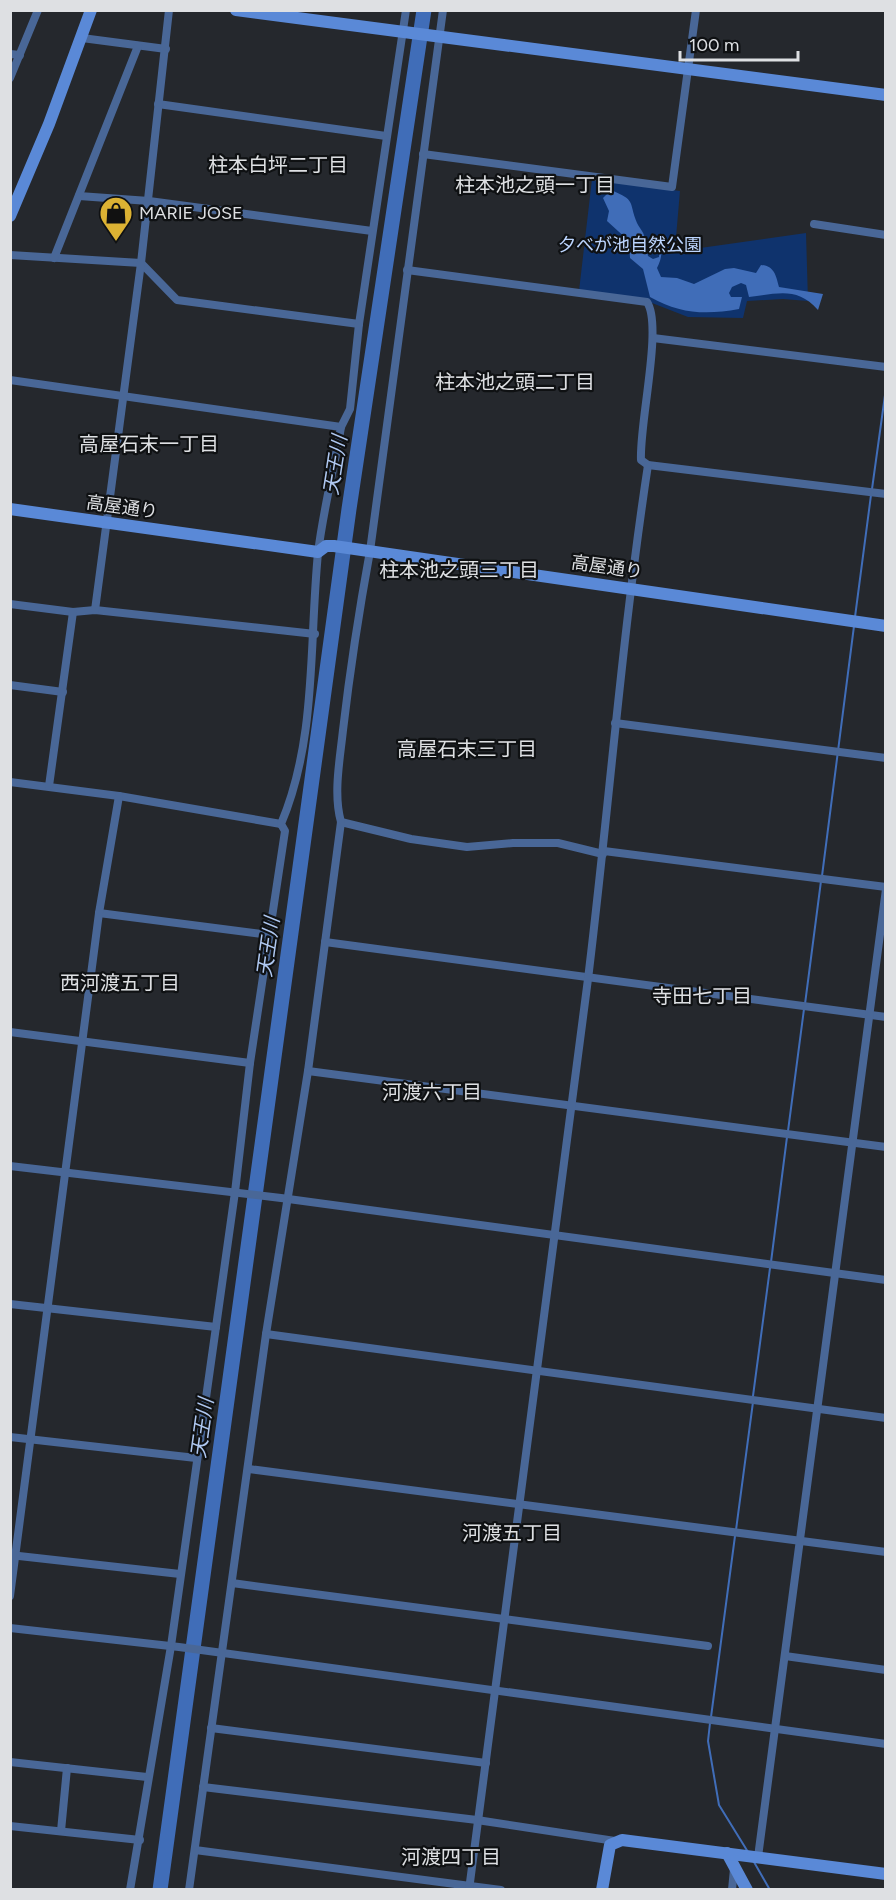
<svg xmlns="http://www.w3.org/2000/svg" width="896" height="1900" font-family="Figtree,'Noto Sans JP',sans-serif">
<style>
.green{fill:#0f336d}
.water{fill:#406db8}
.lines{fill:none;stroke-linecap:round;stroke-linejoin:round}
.stream{stroke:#406db8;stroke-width:2}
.river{stroke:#406db8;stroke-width:15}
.street{stroke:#496797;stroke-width:8}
.secondary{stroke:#5a89d7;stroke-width:12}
.labels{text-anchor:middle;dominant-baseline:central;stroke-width:4.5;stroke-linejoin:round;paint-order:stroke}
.poi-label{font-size:18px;fill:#dee0e3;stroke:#0f1113;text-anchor:start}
.park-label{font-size:18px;fill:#bcd5fe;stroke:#0f1113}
.street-label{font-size:18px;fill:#dee0e3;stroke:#0f1113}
.neighbourhood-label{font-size:20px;fill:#dee0e3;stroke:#0f1113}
.water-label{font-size:20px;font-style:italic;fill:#afc8f1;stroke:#0f1113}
</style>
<rect width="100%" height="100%" fill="#25282d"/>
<polygon class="green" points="592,179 680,191 675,249 686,250 806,233 808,301 783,299 747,301 743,318 688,317 652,303 579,291"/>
<path class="water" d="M611 190C637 201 628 201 637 223 640 229 645 233 645 241L649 242 646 246 648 256 653 259 659 257 660 235H663C660 248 664 255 657 268L661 277 677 278 694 284 725 269 734 268 756 273 761 265C774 266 776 275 779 287L823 294 818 310C797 286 777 294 749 297L746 285 741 283 732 287 729 293 731 297H742L739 309C706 315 680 314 650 297L643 269 630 258 629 241 607 221 609 211 603 198Z"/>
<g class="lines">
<g class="stream">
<polyline points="872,489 886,388"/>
<polyline points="855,617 871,495"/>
<polyline points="822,876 854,626"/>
<polyline points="805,1004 821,881"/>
<polyline points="788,1131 804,1009"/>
<polyline points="771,1262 787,1137"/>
<polyline points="753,1396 770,1268"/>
<polyline points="736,1530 753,1402"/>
<polyline points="711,1717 735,1536"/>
<polyline points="710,1723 708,1741 719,1805 748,1852"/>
<polyline points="754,1862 770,1890"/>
</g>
<polyline class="river" points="160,1890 349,509 424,10"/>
<g class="street">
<polyline points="82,38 166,49"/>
<polyline points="10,54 20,55"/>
<polyline points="10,78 38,10"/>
<polyline points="158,104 386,136"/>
<polyline points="423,154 672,187 696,10"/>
<polyline points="79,196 149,201 372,231"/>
<polyline points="814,224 886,235"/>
<polyline points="10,255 141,263 177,300 359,324"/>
<polyline points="54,258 138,46"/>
<path d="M407 270 647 302C663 326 639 424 641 460L648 465 886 494"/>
<polyline points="653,338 886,367"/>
<polyline points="10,380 341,427"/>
<polyline points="10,604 73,612 95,610 315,634"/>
<polyline points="95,610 141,263 169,10"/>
<polyline points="10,685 63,692"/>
<polyline points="615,723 886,758"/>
<polyline points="10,782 119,796 281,824"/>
<polyline points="49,786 73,612"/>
<polyline points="341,822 411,839 467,847 513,843 558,843 603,854"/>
<polyline points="604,851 886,887"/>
<polyline points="99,913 270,935"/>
<polyline points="325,942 886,1017"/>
<polyline points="10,1032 250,1063"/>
<polyline points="308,1071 886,1147"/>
<polyline points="10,1166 281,1198 886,1280"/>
<polyline points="10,1304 216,1327"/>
<polyline points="266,1334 886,1418"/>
<polyline points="10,1437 196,1458"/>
<polyline points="249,1469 886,1552"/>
<polyline points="10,1555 180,1574"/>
<polyline points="232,1583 708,1646"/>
<polyline points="10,1596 99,913 119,796"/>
<polyline points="10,1628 179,1647 886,1744"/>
<polyline points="785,1656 886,1670"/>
<polyline points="211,1728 486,1763"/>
<polyline points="10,1762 147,1777"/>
<polyline points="203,1787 477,1820 615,1841"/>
<polyline points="10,1826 140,1840"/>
<polyline points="61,1831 67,1768"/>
<polyline points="195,1850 501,1890"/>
<polyline points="758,1857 886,889"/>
<path d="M130 1890 171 1646 235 1192 250 1063 285 831 281 824C317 739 309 644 318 553 323 511 334 469 341 427L350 409 359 324 406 10"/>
<path d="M189 1890 266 1334 308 1071 341 822C333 794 340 759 343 730 350 670 359 611 370 551L443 10"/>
<path d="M469 1890 588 979C609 807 622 635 648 465"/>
<polyline points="732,1890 734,1869"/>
</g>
<g class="secondary">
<polyline points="236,10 886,95"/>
<polyline points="10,216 49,124 91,10"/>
<polyline points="10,509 318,552 326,546 334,546 886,626"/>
<polyline points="727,1853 747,1890"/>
<polyline points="602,1890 610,1845 622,1840 886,1874"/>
</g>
</g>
<defs>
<symbol id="shop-pin" viewBox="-11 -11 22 30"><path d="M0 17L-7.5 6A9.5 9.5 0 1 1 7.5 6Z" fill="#dcb233" stroke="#0f1113"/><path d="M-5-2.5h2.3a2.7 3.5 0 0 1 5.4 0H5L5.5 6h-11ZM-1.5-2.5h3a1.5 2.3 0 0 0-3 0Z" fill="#111"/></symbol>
</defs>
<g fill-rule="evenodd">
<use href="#shop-pin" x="97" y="194" width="38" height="52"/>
</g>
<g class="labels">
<g class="poi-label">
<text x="139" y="213">MARIE JOSE</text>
</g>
<g class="park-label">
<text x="630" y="245">夕べが池自然公園</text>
</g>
<g class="street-label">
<text transform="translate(122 507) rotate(8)">高屋通り</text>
<text transform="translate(607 567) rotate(8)">高屋通り</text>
</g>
<g class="neighbourhood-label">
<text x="278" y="165">柱本白坪二丁目</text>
<text x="535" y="185">柱本池之頭一丁目</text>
<text x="515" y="382">柱本池之頭二丁目</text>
<text x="149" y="444">高屋石末一丁目</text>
<text x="459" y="570">柱本池之頭三丁目</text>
<text x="467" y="749">高屋石末三丁目</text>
<text x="120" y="983">西河渡五丁目</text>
<text x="702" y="996">寺田七丁目</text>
<text x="432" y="1092">河渡六丁目</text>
<text x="512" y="1533">河渡五丁目</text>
<text x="451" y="1857">河渡四丁目</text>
</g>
<g class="water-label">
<text transform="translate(335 465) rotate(-81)">天王川</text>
<text transform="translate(268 947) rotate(-82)">天王川</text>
<text transform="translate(202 1428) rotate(-82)">天王川</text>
</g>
</g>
<rect width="896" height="1900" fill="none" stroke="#dee0e3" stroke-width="24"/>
<path d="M680 51v9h118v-9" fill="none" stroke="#dee0e3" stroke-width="3"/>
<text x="689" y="51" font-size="18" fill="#dee0e3" stroke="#0f1113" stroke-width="4.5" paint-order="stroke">100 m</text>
</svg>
